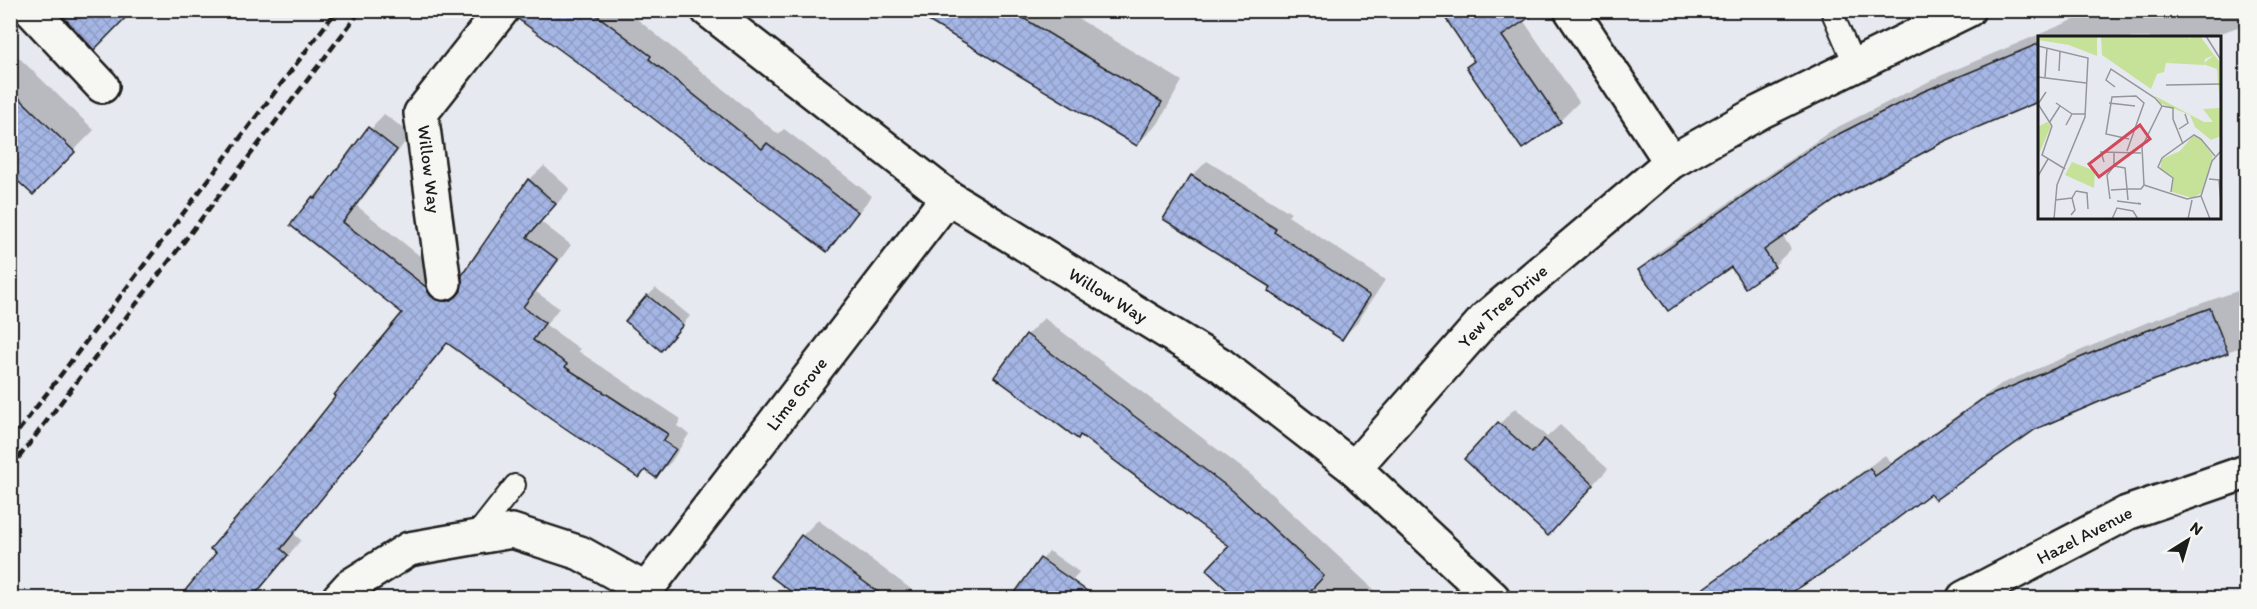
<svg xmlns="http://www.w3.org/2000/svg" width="2257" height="609" font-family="Itim,sans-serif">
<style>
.shadow{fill:#0003}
.building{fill:url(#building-cross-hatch);stroke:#1c1c1c;stroke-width:1.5}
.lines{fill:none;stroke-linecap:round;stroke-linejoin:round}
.lane-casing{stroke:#1c1c1c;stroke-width:24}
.street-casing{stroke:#1c1c1c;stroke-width:38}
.lane{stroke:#f6f6f2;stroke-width:20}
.street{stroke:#f6f6f2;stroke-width:33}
.rail{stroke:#1c1c1c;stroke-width:4.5;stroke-dasharray:9 4.5;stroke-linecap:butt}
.labels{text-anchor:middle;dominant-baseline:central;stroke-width:5;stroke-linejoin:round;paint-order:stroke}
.street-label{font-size:18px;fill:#1c1c1c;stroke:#f6f6f2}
.inset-road{fill:none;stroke:#95979b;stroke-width:1.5}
.view{fill:#d1495b;fill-opacity:0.15;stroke:#d1495b;stroke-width:3}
.inset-edge{fill:none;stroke:#1c1c1c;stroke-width:3}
</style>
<defs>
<pattern id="building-cross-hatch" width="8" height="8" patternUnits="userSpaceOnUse" patternTransform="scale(1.5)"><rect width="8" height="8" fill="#a5b6e5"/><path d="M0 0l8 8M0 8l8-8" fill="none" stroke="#8d9cc4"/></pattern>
</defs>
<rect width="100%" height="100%" fill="#e6e9ef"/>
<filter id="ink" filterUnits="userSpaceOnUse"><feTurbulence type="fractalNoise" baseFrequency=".0167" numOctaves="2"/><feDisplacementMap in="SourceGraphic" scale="12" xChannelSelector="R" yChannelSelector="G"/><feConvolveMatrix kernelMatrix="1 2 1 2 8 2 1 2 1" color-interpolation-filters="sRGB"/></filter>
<g filter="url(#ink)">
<g class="shadow">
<polygon points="566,10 626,10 778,134 784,129 872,196 827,250"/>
<polygon points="948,10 1064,10 1182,81 1158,124 1137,144"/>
<polygon points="2097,10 2246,10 2246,24 2207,38 2040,38 2040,100 1971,127 1836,197 1782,235 1791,249 1774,266 1746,286 1731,265 1640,270 1657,253 1832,130 1940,76"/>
<polygon points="1521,17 1579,102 1560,121 1523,147 1475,60"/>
<polygon points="10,49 94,130 33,193 14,175 10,179"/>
<polygon points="384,114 411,134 357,206 440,272 452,286 463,288 529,180 544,166 570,189 541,222 571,245 536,292 559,308 546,325 580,349 578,351 681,419 677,426 689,434 671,462 656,476 646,470 639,476 448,342 294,534 301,540 253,598 181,598 404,313 313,198"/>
<polygon points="1207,161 1291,213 1288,216 1385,280 1357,323 1342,338 1273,286 1192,176"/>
<polygon points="656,288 690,316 669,341 648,296"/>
<polygon points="2246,288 2246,345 2120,391 2035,427 1931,492 1782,598 1720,598 1711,585 1726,571 1885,455 1891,463 2001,384 2148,322"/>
<polygon points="1044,318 1250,474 1383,598 1238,598 1208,570 1231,546 1027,335"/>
<polygon points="1515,408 1547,437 1560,425 1608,469 1563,518 1466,459"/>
<polygon points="818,520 923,598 802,598 772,575 802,536"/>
<polygon points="1049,551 1079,572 1060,598 1029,598 1018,591"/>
</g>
<g class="building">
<polygon points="57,10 133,10 94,50"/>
<polygon points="520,10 590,10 651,56 649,59 762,149 767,143 858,212 827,252 641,109 518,19"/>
<polygon points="910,10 1010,10 1162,102 1137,146"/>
<polygon points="1440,10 1540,10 1502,36 1561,122 1522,149 1466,67 1474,61"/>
<polygon points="2040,43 2040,101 1945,141 1837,199 1764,250 1775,267 1745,288 1731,267 1668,311 1638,270 1813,147 1922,92"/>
<polygon points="10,89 75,152 33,195 10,174"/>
<polygon points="368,127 397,150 343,222 426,287 430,295 436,300 447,301 456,297 461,291 462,275 528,179 556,204 527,237 558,260 523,307 545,323 533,340 567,364 565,367 668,434 663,441 676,449 656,478 645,470 639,478 559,424 447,343 281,549 288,555 252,598 179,598 216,553 210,549 283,463 336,396 334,395 402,313 290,225 312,197 315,199"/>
<polygon points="1191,175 1276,229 1274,232 1370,296 1342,340 1268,291 1271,287 1163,219"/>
<polygon points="647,295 683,325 661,351 625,321"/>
<polygon points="2210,308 2228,353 2120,393 2036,429 1935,500 1930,494 1835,565 1783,598 1690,598 1870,468 1875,476 1984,398 2132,336"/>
<polygon points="1026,334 1233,491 1324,576 1304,598 1236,598 1206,570 1229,546 1080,435 1078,439 994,377"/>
<polygon points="1498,422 1532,453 1544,439 1594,485 1548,536 1464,459"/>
<polygon points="801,535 886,598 800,598 770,576"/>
<polygon points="1040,558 1097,598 1011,598"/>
</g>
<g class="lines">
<defs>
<g id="lane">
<polyline points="1831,10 1855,66"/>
<polyline points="474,537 515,485"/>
</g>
<g id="street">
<polyline points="31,10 102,86"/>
<path id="s1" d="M708 10 948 197 1221 365 1354 468 1493 598"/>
<polyline points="1571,10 1671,162"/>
<polyline points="444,283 421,113 502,10"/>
<path id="s2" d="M1354 468 1486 318 1671 162 1760 112 1968 10"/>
<path id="s3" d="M339 598 350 586 409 549 512 531 580 553 646 590 948 197"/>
<path id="s4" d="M1964 598 2127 513 2246 472"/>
</g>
</defs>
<use href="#lane" class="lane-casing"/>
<use href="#street" class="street-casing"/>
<use href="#lane" class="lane"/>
<use href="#street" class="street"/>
<g class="rail">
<polyline points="10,442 337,10"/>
<polyline points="10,469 361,10"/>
</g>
</g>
</g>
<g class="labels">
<g class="street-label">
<text transform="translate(429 169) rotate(83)">Willow Way</text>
<text stroke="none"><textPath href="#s1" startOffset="492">Willow Way</textPath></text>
<text stroke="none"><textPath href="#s2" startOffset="220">Yew Tree Drive</textPath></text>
<text stroke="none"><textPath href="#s3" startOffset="585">Lime Grove</textPath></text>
<text stroke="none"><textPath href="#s4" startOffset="136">Hazel Avenue</textPath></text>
</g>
</g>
<g transform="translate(2038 36)">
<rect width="183" height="183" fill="#e6e9ef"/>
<path d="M154 0H162L176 19 167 23 166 29 128 27 138 22Z" fill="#c6e299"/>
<path d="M0 0H59V20L31 9 0 4ZM63 0H154L151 2 161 18 156 24 138 22 128 27 126 36 119 38 113 53 64 19ZM176 19 183 27V100L173 104 157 91 152 79 122 67 117 60 166 86H175L165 73 182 72 179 33 165 28Z" fill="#c6e299"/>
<path d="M9 86 13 90 1 118 0 91ZM155 100 162 102 175 120 163 157 154 162 134 156 135 141 122 133 124 123 142 115ZM34 126 57 135 56 152 27 139Z" fill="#c6e299"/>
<path class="inset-road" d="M168 0 183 24M0 10 50 22 47 81 19 149 16 183M21 35 22 15M0 41 48 47M7 41 9 12M128 49 183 48M77 51 68 44 73 33 117 62 124 70M8 56 0 68 14 90M18 67 34 78M71 67 97 70M124 70 135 72V83L145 108M11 87 22 70M28 89 34 78H47M14 90 4 119 27 133M141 93 150 87 147 78M89 115 106 67 98 60 74 61 68 98 91 103M66 126 63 116 103 117M76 130 87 132 89 153H103L106 149M0 140 10 123M171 143 181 144 183 167M106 149 149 163 163 160 174 125 183 115M106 149 104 111 124 70M73 154 89 153 90 164M38 155 49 157 50 173M133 156 135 142 120 131 124 122 156 99 163 103 177 120M163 160 172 183M72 163 69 139 76 130V116M17 164 34 162 38 155M79 165 103 168 100 167M33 179 37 174 34 162M74 183 79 172 95 175 100 183M150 183 154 164"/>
<path class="view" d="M102 89 112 103 61 141 51 128Z"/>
<rect width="183" height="183" class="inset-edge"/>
</g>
<rect width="2257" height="609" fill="none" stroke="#f6f6f2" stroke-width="36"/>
<rect x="18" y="18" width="2221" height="573" fill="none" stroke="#1c1c1c" stroke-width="2" filter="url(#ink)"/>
<g transform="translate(2188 540) rotate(37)" stroke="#f6f6f2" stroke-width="4.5" paint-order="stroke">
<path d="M0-4.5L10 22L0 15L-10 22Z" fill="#1c1c1c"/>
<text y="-9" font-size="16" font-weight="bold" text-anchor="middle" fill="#1c1c1c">N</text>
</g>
</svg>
